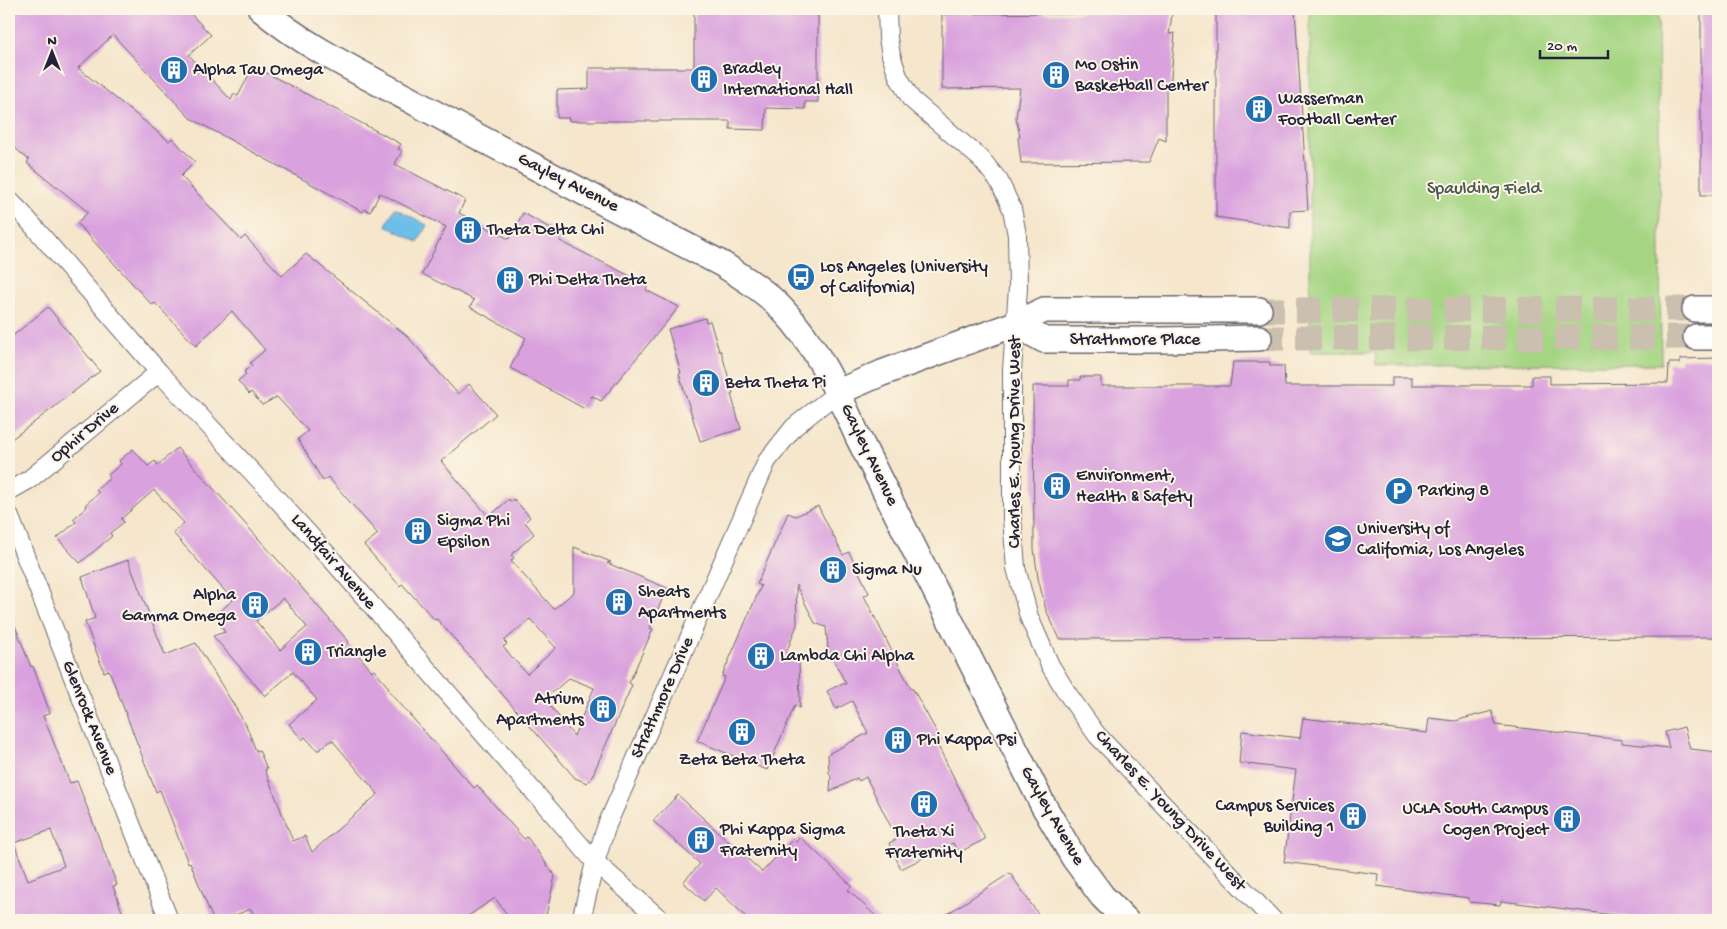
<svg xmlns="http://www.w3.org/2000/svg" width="1727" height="929" font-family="'Gochi Hand',sans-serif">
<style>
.green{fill:#a5d583;stroke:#647c5f}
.water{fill:#6dbee9;stroke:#487092}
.building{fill:#d9a1de;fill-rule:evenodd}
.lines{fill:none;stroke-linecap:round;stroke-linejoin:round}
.secondary-tunnel{stroke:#cbbfaf;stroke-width:25;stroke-dasharray:25 12;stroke-linecap:butt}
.street-casing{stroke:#6c676e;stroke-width:20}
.secondary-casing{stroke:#6c676e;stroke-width:28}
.street{stroke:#fff;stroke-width:18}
.secondary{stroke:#fff;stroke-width:25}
.labels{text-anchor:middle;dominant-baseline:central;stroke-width:4;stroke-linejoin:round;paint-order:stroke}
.poi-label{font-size:18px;fill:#22223b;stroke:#fcf5e5;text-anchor:start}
.street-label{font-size:18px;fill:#22223b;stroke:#fcf5e5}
.park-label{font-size:18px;fill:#495851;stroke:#fcf5e5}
</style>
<rect width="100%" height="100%" fill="#fcf5e5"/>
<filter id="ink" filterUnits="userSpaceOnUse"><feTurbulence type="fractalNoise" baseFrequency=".02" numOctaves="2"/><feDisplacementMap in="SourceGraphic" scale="10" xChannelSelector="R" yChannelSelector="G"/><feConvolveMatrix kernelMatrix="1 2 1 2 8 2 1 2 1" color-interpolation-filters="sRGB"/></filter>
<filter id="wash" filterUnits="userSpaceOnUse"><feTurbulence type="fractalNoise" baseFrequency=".0096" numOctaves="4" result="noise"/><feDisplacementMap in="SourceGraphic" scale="20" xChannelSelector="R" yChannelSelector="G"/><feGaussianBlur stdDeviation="1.12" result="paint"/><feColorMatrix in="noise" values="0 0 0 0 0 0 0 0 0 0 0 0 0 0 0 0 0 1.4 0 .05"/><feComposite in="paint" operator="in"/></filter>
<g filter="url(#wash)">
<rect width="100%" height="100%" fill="#f5e6cc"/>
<g class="green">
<polygon points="926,9 1079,9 933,13"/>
<polygon points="1310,9 1658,9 1661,364 1376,365 1375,352 1310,352"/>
</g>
<polygon class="water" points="395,208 427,225 418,242 386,225"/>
<g id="blocks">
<g class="building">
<path d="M9 9H186L211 35 189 55 231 100 234 94 238 96 252 69 257 72 259 69 401 144 398 149 402 151 395 164 465 200 459 213 509 239 523 213 563 235 560 241 648 285 646 290 679 307 601 401 592 396 585 409 510 368 526 338 470 307 474 300 422 274 446 227 380 193 370 212 365 209 363 212 190 118 113 35 78 68 169 141 172 138 195 162 181 176 241 240 245 236 282 276 306 254 407 336 458 394 469 384 496 414 441 461 489 517 509 499 511 502 514 499 530 517 525 522 534 534 511 555 514 558 511 561 554 609 574 592V547L611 562 607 563 667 588 650 628 653 629 629 683 632 685 590 781 589 780 587 783 575 778 437 619 435 620 402 584 400 586 364 545 378 534 328 477 323 481 298 439 308 431 277 397 262 405 251 392 249 394 238 381 246 374 244 372 252 365 250 363 265 350 232 311 196 346 155 303 152 305 77 223 88 212 27 163 29 160 9 143ZM530 619 556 648 527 674 503 647 507 644 504 641ZM569 678 594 688 574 736 545 699Z"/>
<polygon points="707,9 818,9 818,102 805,102 805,109 766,108 765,130 730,129 730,121 569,121 569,118 557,118 557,90 589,89 589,68 694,68 694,11 707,11"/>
<polygon points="1134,9 1173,9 1169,34 1175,33 1170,89 1166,89 1166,141 1159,138 1149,162 1021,163 1018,138 1020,137 1016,118 1020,88 942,89 942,14 1076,13"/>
<polygon points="1216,9 1295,9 1308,210 1290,211 1290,228 1216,217"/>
<rect x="1701" y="9" width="17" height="186"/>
<polygon points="48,307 100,371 53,408 9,441 9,339"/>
<polygon points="705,318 706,322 710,321 719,351 721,351 733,393 731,394 741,429 700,441 679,374 681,373 668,329"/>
<polygon points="1718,358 1718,637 1060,639 1046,610 1038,578 1034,549 1033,386 1069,386 1069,380 1080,380 1080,377 1101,377 1101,386 1230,386 1233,362 1270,362 1270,366 1284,366 1285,386 1392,386 1392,377 1412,377 1412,385 1532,385 1532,376 1550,376 1550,384 1668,383 1669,363 1680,363 1680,359"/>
<path d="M177 448 276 558 349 642 348 643 372 671 374 670 389 688 388 690 474 788 477 785 524 839 527 837 555 876 545 920H511L495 898 462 920H256L251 909 222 920H213L190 862 188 863 160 790 156 792 109 670 104 672 85 622 95 618 82 577 128 560 165 655 196 643 246 725 256 751 259 750 267 769 265 770 293 841 305 836 312 852 378 794 332 740 319 750H317L305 737 302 740 289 724 317 700 293 672 265 696 213 636 225 632 214 616 233 600 173 533 184 523 154 490 121 519 124 522 110 533 112 536 80 563 57 538 76 522 73 519 87 507 85 505 99 493 96 490 110 478 108 475 121 464 119 461 133 449 148 466 155 461 158 465ZM283 598 307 627 280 650 256 621Z"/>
<polygon points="818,506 843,555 849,552 869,593 864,596 911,689 913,689 940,738 941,742 937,744 985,839 962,851 961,849 957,851 953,843 901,869 889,843 897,839 866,777 859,781 857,778 830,792 831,775 829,773 828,754 868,733 852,701 836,709 827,691 841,684 846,684 828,649 826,627 815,623 796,585 797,625 786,653 799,658 800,708 795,705 767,770 697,741 725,677 722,676 761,586 757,584 788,513 796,516"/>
<path d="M10 613 31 667 33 666 50 713 43 716 70 783 77 781 117 885 113 886 125 920H13L9 908V614ZM51 830 64 866 28 880 14 843Z"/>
<polygon points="1492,711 1496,725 1622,740 1622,743 1669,748 1665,732 1684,727 1690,749 1718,752 1718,920 1629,920 1630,917 1501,901 1500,905 1469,902 1469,898 1377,886 1378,874 1284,862 1296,770 1239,763 1242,731 1300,738 1303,718 1427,733 1429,718 1455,721"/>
<polygon points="678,795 762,872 793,839 796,842 800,837 852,886 848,890 880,920 749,920 716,888 704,901 683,882 700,864 653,821"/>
<polygon points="1010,873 1042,920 938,920 987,888"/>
</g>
</g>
</g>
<g filter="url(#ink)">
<use href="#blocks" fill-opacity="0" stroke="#6c676e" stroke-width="1"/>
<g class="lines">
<g class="secondary-tunnel">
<polyline points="1259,310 1695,309"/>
<polyline points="1259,338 1696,337"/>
</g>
<defs>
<g id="street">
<polyline points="887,9 888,38 891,55 898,76 911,99 981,159 999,181 1012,209 1017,235 1018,288 1012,370 1012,518 1016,568 1029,617 1050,665 1067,693 1097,735 1273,920"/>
<polyline points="9,200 22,213 159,372 267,488 334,562 595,862 661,920"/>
<polyline points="9,491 30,479 159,372"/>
<polyline points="9,515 169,920"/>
<polyline points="581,920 595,862 607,825 767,461 794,427 838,392"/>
</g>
<g id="secondary">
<path d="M261 9C307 48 363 74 416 103 517 159 620 211 722 264 742 277 764 290 781 308 816 344 838 392 858 437L1042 803 1074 858 1102 896 1126 920"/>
<polyline points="1695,309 1718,309"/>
<polyline points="1015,324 1044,340 1162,340 1259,338"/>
<polyline points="1696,337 1718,337"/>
<polyline points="838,392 882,373 1015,324 1044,310 1259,310"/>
</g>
</defs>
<use href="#street" class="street-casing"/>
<use href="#secondary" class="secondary-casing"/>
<use href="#street" class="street"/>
<use href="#secondary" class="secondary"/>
</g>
</g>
<defs>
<symbol id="building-disc" viewBox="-11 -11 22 22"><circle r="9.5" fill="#1f6fb2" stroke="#fcf5e5"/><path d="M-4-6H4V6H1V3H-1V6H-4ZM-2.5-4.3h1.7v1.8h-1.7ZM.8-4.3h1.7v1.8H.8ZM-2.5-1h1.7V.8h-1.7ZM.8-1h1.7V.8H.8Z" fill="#fff"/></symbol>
<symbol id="bus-disc" viewBox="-11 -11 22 22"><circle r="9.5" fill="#1f6fb2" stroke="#fcf5e5"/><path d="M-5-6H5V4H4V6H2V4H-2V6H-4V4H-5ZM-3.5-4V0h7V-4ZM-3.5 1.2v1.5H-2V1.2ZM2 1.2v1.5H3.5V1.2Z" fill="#fff"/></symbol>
<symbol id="parking-disc" viewBox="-11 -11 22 22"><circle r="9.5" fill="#1f6fb2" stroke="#fcf5e5"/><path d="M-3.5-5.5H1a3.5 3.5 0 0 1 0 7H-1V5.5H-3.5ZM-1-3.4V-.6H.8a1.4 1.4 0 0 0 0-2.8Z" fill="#fff"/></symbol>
<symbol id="university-disc" viewBox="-11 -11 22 22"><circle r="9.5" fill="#1f6fb2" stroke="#fcf5e5"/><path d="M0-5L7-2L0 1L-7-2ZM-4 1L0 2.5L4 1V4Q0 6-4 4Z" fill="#fff"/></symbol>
</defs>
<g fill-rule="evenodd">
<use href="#building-disc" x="158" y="54" width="32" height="32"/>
<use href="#building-disc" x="1040" y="59" width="32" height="32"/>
<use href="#building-disc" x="688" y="63" width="32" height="32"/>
<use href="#building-disc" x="1243" y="93" width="32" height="32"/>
<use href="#building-disc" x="452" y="214" width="32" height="32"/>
<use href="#bus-disc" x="785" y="261" width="32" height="32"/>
<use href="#building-disc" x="494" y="264" width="32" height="32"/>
<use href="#building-disc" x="690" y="367" width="32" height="32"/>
<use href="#building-disc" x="1041" y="470" width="32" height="32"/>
<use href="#parking-disc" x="1383" y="475" width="32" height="32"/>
<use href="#building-disc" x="402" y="515" width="32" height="32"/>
<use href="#university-disc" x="1322" y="523" width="32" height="32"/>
<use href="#building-disc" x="817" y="554" width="32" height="32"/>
<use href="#building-disc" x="603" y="586" width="32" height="32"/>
<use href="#building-disc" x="239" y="589" width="32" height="32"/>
<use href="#building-disc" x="292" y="636" width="32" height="32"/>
<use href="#building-disc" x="745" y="640" width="32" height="32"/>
<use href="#building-disc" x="587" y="693" width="32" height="32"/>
<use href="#building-disc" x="726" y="716" width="32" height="32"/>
<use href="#building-disc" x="882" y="724" width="32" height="32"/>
<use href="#building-disc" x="908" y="788" width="32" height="32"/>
<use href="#building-disc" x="1337" y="800" width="32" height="32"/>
<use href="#building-disc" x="1551" y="803" width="32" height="32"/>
<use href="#building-disc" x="685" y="824" width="32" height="32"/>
</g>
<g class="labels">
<g class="poi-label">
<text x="1075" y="65">Mo Ostin<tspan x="1075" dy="21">Basketball Center</tspan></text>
<text x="723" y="69">Bradley<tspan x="723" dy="21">International Hall</tspan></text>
<text x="193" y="70">Alpha Tau Omega</text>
<text x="1278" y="99">Wasserman<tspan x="1278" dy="21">Football Center</tspan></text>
<text x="487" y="230">Theta Delta Chi</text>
<text x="820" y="267">Los Angeles (University<tspan x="820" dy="21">of California)</tspan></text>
<text x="529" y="280">Phi Delta Theta</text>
<text x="725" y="383">Beta Theta Pi</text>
<text x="1076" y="476">Environment,<tspan x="1076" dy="21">Health &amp; Safety</tspan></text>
<text x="1418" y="491">Parking 8</text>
<text x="437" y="521">Sigma Phi<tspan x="437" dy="21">Epsilon</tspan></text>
<text x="1357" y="529">University of<tspan x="1357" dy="21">California, Los Angeles</tspan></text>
<text x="852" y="570">Sigma Nu</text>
<text x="638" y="592">Sheats<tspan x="638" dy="21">Apartments</tspan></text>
<text x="236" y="595" text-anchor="end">Alpha<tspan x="236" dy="21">Gamma Omega</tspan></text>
<text x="327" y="652">Triangle</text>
<text x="780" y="656">Lambda Chi Alpha</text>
<text x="584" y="699" text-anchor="end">Atrium<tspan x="584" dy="21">Apartments</tspan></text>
<text x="917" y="740">Phi Kappa Psi</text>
<text x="742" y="760" text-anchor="middle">Zeta Beta Theta</text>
<text x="1334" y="806" text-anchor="end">Campus Services<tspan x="1334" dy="21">Building 1</tspan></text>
<text x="1548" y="809" text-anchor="end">UCLA South Campus<tspan x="1548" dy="21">Cogen Project</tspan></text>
<text x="720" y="830">Phi Kappa Sigma<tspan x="720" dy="21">Fraternity</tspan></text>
<text x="924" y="832" text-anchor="middle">Theta Xi<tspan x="924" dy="21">Fraternity</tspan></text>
</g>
<g class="street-label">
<text transform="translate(568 183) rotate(27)">Gayley Avenue</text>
<text x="1135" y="340">Strathmore Place</text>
<text transform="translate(85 433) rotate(-40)">Ophir Drive</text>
<text transform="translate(1015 442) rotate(-90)">Charles E. Young Drive West</text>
<text transform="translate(869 455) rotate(64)">Gayley Avenue</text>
<text transform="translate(333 562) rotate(49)">Landfair Avenue</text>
<text transform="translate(663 698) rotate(-66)">Strathmore Drive</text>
<text transform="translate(89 718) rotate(68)">Glenrock Avenue</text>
<text transform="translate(1170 811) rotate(47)">Charles E. Young Drive West</text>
<text transform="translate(1052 816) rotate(60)">Gayley Avenue</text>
</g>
<g class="park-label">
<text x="1484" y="189">Spaulding Field</text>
</g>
</g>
<rect width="1727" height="929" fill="none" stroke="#fcf5e5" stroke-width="30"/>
<g transform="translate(52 52)" stroke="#fcf5e5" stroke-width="4" paint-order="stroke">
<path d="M0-4L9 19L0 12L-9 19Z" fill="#22223b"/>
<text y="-8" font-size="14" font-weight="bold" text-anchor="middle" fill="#22223b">N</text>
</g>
<path d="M1540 50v8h68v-8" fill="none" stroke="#22223b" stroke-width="2.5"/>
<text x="1547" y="50" font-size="15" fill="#22223b" stroke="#fcf5e5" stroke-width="4" paint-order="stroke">20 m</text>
</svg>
